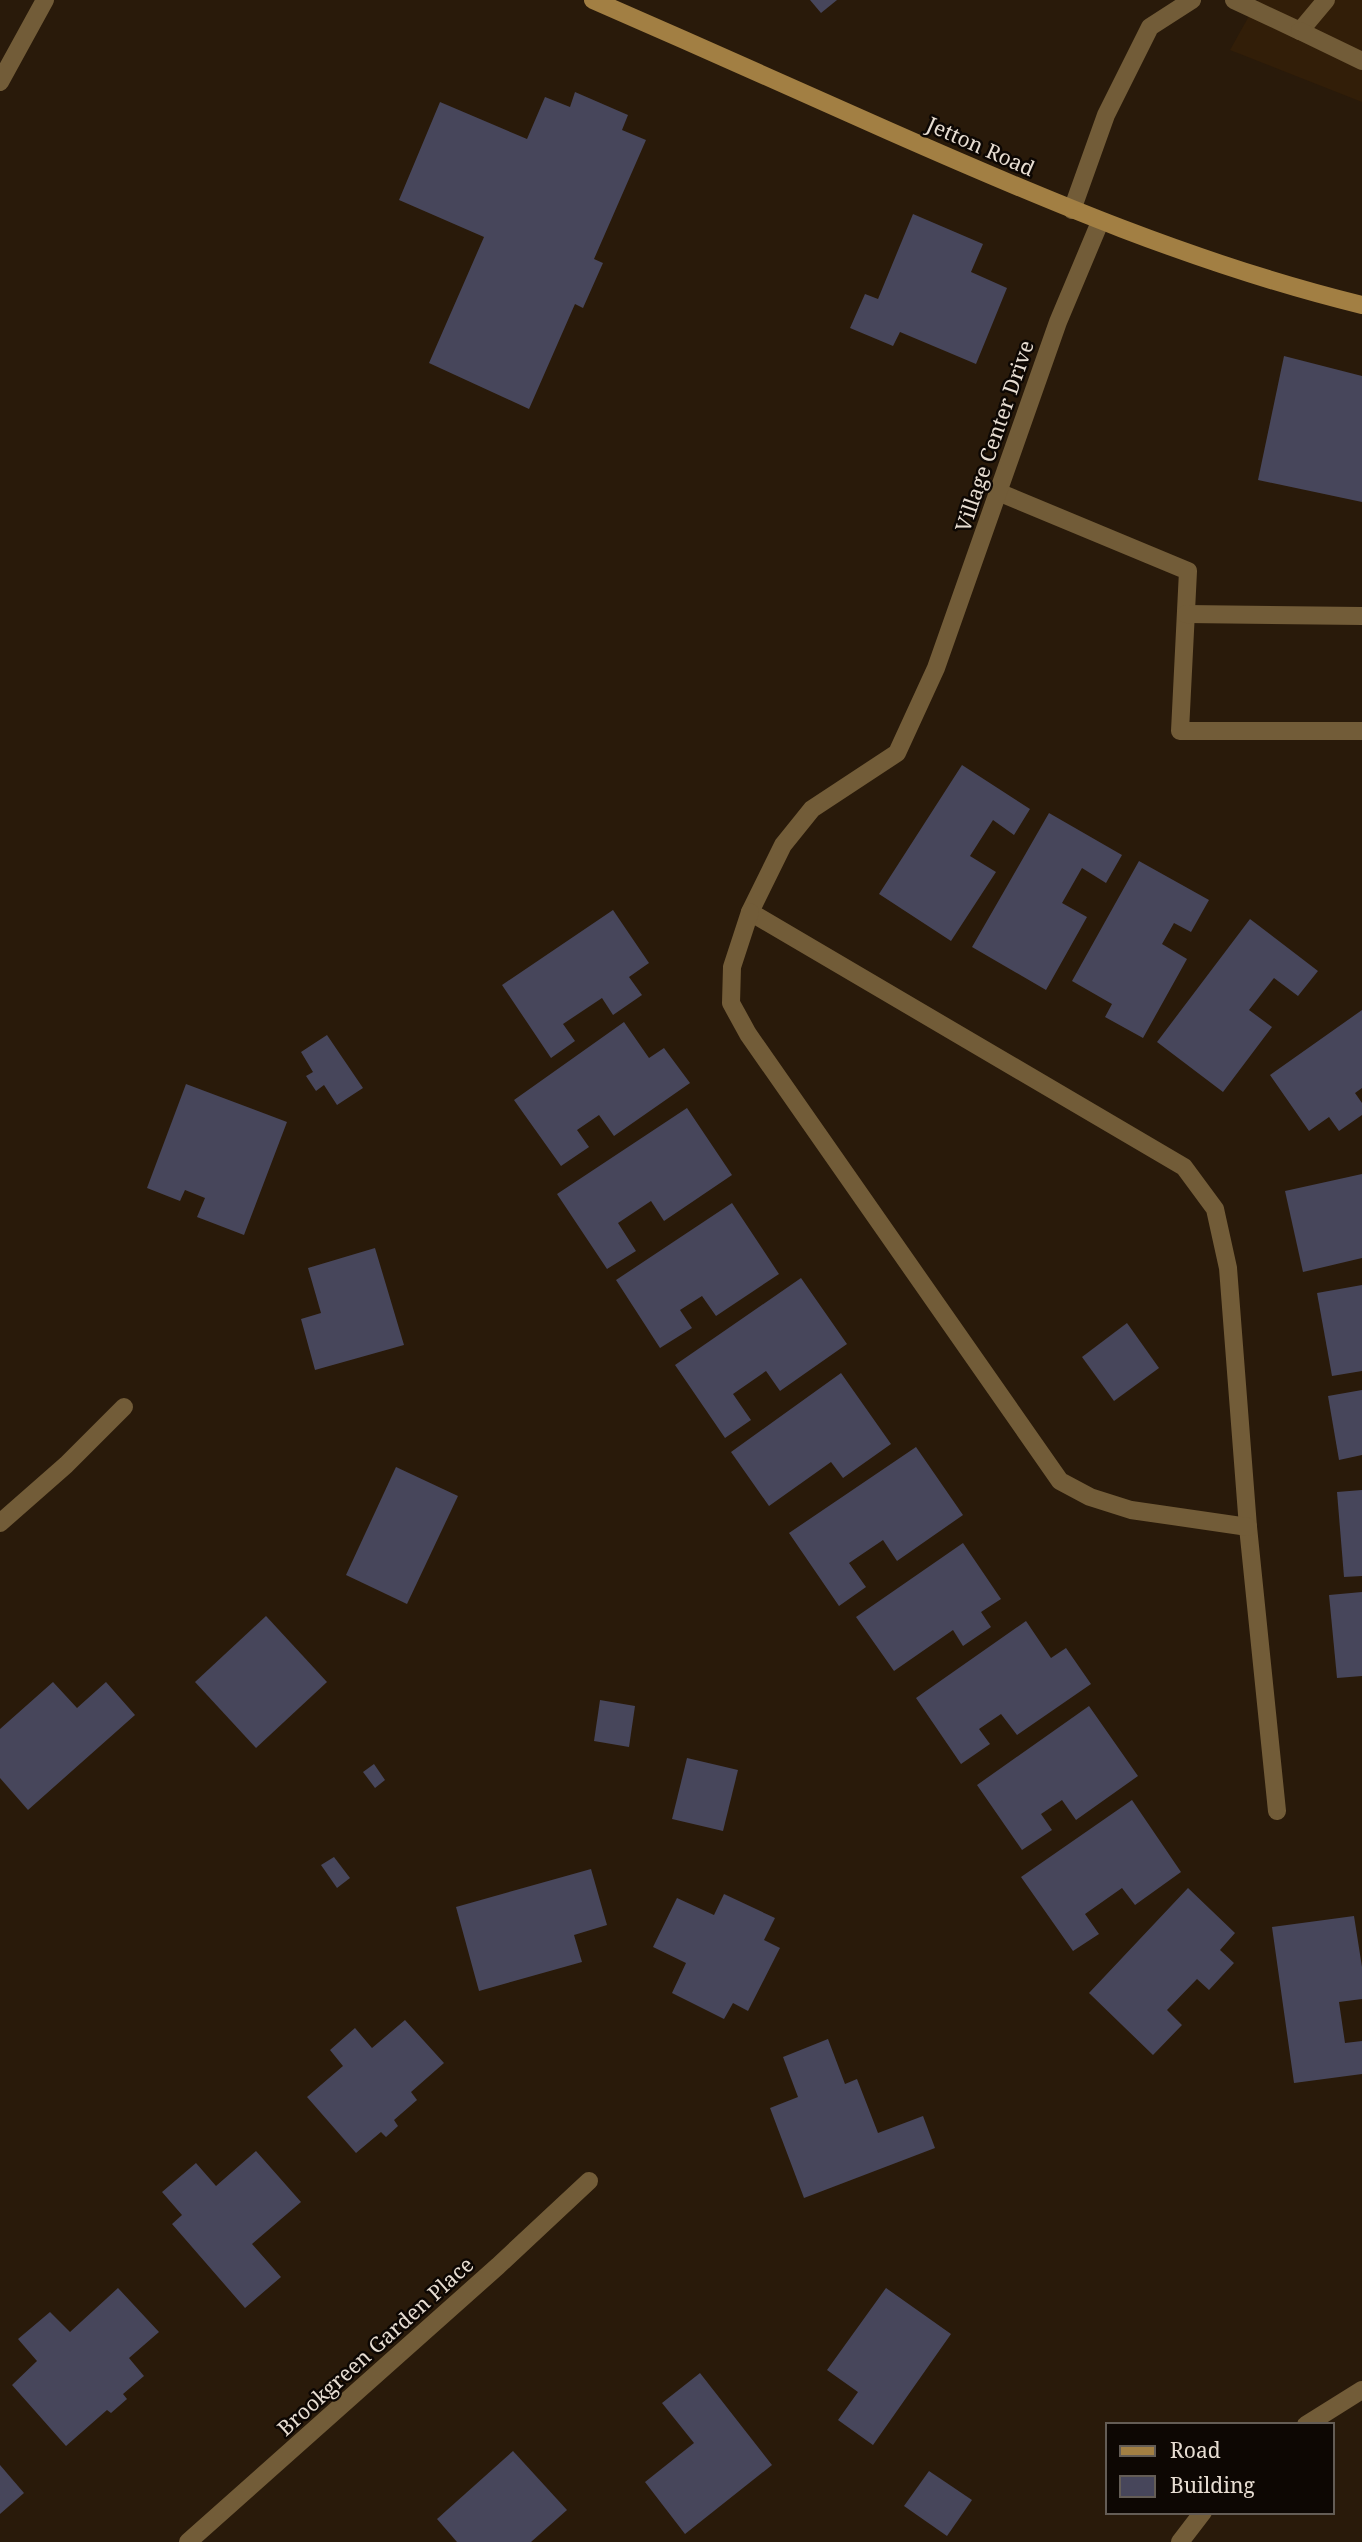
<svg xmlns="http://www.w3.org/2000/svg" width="1362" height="2542" font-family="'Noto Serif',serif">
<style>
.built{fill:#321e08}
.building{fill:#47465b}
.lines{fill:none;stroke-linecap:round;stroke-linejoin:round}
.lane{stroke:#725c38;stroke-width:18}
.street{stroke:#725c38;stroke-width:18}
.secondary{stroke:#a27f43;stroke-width:18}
.labels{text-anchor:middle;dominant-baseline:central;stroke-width:5;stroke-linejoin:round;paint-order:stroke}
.street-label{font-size:21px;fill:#e7ddd2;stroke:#0d0703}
</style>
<rect width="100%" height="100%" fill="#291a0a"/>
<polygon class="built" points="1258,0 1362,0 1362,102 1230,50"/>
<g class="building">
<polygon points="810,0 837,0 821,13"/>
<polygon points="575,92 628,115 622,130 646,140 594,259 603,263 583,308 575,304 529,409 429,363 484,237 399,200 440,102 527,139 545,97 570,107"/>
<polygon points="913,214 983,244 971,272 1007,288 976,364 900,332 893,346 850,328 865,294 878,299"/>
<polygon points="1284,356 1362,376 1362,502 1258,480"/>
<polygon points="962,765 1030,809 1014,835 993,820 970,856 996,872 951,941 879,894"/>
<polygon points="1049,813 1122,855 1106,883 1082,868 1062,903 1087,917 1046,990 972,947"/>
<polygon points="1139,861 1209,900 1191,932 1174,923 1162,944 1187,959 1143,1038 1105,1017 1112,1004 1072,981"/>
<polygon points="613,910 649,963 629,977 642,995 613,1015 602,998 563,1024 575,1041 551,1058 502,985"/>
<polygon points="1250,919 1318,971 1298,996 1274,978 1249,1010 1272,1027 1223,1092 1157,1042"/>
<polygon points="1362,1010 1362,1088 1355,1093 1362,1103 1362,1115 1339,1131 1329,1117 1309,1131 1270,1075"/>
<polygon points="624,1022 649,1058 664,1048 690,1083 614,1136 599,1115 577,1130 589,1147 561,1166 514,1100"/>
<polygon points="327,1035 363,1088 337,1105 324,1085 316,1091 306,1076 313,1072 301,1052"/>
<polygon points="186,1084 287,1122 244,1235 197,1217 205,1198 185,1190 180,1201 147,1188"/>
<polygon points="687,1108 732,1175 664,1221 651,1201 618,1223 636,1251 607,1269 557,1194"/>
<polygon points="1362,1174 1362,1258 1303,1272 1285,1191"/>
<polygon points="732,1203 779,1274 716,1316 702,1296 680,1310 692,1328 660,1348 616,1280"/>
<polygon points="375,1248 404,1345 315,1370 301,1319 321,1313 308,1268"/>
<polygon points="801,1278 847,1344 780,1391 766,1371 733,1394 751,1420 725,1438 675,1365"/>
<polygon points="1362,1285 1362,1371 1332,1376 1317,1293"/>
<polygon points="1127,1323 1159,1368 1114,1401 1082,1357"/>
<polygon points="841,1373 891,1444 843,1478 831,1462 769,1506 731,1452"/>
<polygon points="1362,1390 1362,1455 1339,1460 1328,1396"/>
<polygon points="916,1447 963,1515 897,1561 883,1540 849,1563 866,1587 839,1606 789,1533"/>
<polygon points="396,1467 458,1496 407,1604 346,1575"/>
<polygon points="1362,1490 1362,1576 1344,1577 1337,1492"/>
<polygon points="963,1543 1001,1599 981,1612 991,1627 963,1646 953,1630 894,1671 856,1617"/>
<polygon points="1362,1592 1362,1676 1337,1678 1329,1595"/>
<polygon points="266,1616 327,1682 256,1748 195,1682"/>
<polygon points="1026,1621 1051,1658 1066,1648 1091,1684 1017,1735 1001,1714 979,1729 990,1744 961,1764 916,1698"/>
<polygon points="53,1682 77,1708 106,1682 135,1715 28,1810 0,1778 0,1729"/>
<polygon points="600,1700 635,1706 629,1747 594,1741"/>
<polygon points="1089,1706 1138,1776 1076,1820 1062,1800 1041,1814 1052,1830 1022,1850 977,1785"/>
<polygon points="687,1758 738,1770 723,1831 672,1819"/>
<polygon points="374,1764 385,1780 375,1788 363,1772"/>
<polygon points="1132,1800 1181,1872 1135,1905 1122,1888 1085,1914 1099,1934 1073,1951 1021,1877"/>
<polygon points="334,1857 350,1878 337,1888 321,1865"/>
<polygon points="591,1869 607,1925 574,1935 582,1962 479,1991 456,1907"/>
<polygon points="1188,1888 1235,1933 1220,1950 1234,1963 1209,1990 1197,1979 1167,2010 1182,2025 1153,2055 1089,1993"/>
<polygon points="724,1894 775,1918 764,1940 780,1948 748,2011 733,2003 724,2019 672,1993 686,1963 653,1947 677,1898 714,1915"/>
<polygon points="1354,1916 1362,1967 1362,1999 1339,2002 1345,2043 1362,2041 1362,2074 1294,2083 1272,1927"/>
<polygon points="405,2020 444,2063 411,2092 417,2100 394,2120 398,2126 386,2137 381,2132 356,2153 307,2097 343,2066 330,2050 355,2028 372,2048"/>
<polygon points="828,2039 845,2084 857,2079 878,2133 923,2116 935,2148 804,2198 770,2108 798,2097 783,2057"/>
<polygon points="256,2151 301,2202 252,2244 281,2277 245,2308 172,2224 182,2215 162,2192 196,2163 216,2186"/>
<polygon points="118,2288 159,2332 129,2358 144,2376 123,2394 127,2399 111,2413 107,2410 66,2446 12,2385 37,2361 18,2339 50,2312 70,2332"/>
<polygon points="886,2288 951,2334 873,2445 838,2420 858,2392 827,2370"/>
<polygon points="700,2373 772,2465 685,2534 645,2482 694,2443 662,2403"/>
<polygon points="513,2451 567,2510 531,2542 457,2542 437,2519"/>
<polygon points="0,2465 24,2493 0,2514"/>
<polygon points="929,2471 972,2500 947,2536 904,2506"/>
</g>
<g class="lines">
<g class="lane">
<polyline points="1234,0 1300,31 1326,0"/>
<polyline points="1300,31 1362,61"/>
<polyline points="0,82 45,0"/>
<polyline points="1072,210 1106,115 1150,27 1192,0"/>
<polyline points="998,492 1188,571 1180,731 1362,731"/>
<polyline points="1186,614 1362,616"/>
</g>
<g class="street">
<polyline points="1100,222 1058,322 936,668 897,753 812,809 783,845 750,912 1184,1167 1215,1209 1228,1268 1248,1527 1277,1811"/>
<polyline points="750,912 732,967 731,1003 748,1034 1060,1481 1090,1497 1131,1510 1248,1527"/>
<polyline points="0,1523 66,1465 124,1407"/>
<polyline points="1306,2425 1362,2390"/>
<polyline points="188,2542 498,2266 589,2181"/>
<polyline points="1180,2542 1203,2512"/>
</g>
<path class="secondary" d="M593 0C692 43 791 87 889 131 1043 199 1198 265 1362 305"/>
</g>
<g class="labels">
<g class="street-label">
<text transform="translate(981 146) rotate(24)">Jetton Road</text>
<text transform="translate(994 436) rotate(-71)">Village Center Drive</text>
<text transform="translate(375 2346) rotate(-42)">Brookgreen Garden Place</text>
</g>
</g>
<rect x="1106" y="2423" width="228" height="91" fill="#0d0703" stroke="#645d56" stroke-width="2"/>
<rect x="1120" y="2446" width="35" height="10" fill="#a27f43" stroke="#645d56" stroke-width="2"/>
<text x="1170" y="2458" font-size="21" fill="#e7ddd2">Road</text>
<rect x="1120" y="2476" width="35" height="21" fill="#47465b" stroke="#645d56" stroke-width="2"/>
<text x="1170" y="2493" font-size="21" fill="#e7ddd2">Building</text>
</svg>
